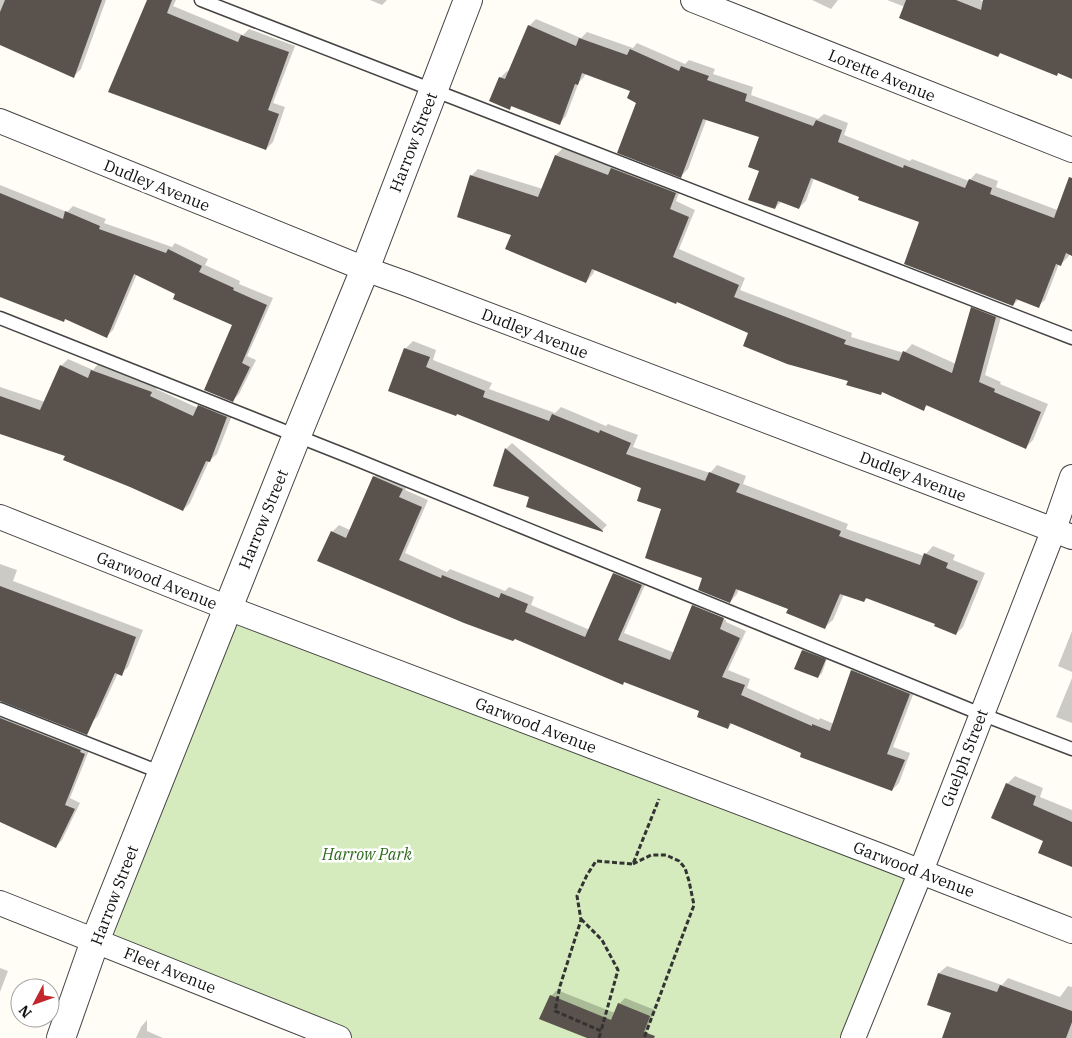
<svg xmlns="http://www.w3.org/2000/svg" width="1072" height="1038" font-family="'IBM Plex Serif',serif">
<style>
.green{fill:#d5ebbd}
.shadow{fill:#0003}
.building{fill:#5a524d}
.lines{fill:none;stroke-linecap:round;stroke-linejoin:round}
.service-casing{stroke:#444;stroke-width:15}
.minor-casing{stroke:#444;stroke-width:26}
.tertiary-casing{stroke:#444;stroke-width:30}
.path{stroke:#333;stroke-width:3;stroke-dasharray:5 2.5;stroke-linecap:butt}
.service{stroke:#fff;stroke-width:12}
.minor{stroke:#fff;stroke-width:24}
.tertiary{stroke:#fff;stroke-width:28}
.labels{text-anchor:middle;dominant-baseline:central;stroke-width:5;stroke-linejoin:round;paint-order:stroke}
.street-label{font-size:16px;fill:#111;stroke:#fff}
.park-label{font-size:16px;font-style:italic;fill:#2f6b1f;stroke:#fff}
</style>
<rect width="100%" height="100%" fill="#fffdf5"/>
<polygon class="green" points="228,608 921,871 853,1038 338,1038 95,941"/>
<g class="shadow">
<polygon points="0,0 106,0 81,69 73,77 0,44"/>
<polygon points="148,0 176,0 173,6 243,35 249,29 295,46 273,103 285,107 273,142 266,149"/>
<polygon points="370,0 387,0 382,5"/>
<polygon points="812,0 838,0 831,9"/>
<polygon points="887,0 980,0 1031,20 1064,0 1072,0 1072,77 1001,52 998,56 905,7"/>
<polygon points="536,19 581,38 587,32 633,48 637,43 685,64 689,60 715,69 713,74 753,87 751,95 818,119 824,114 848,123 844,135 910,161 912,159 969,181 976,173 998,181 996,187 1060,211 1072,211 1072,250 1068,257 1061,264 1059,264 1045,300 1038,306 1019,299 1013,305 921,222 861,196 814,178 806,201 799,208 782,201 775,208 760,170 761,137 707,118 688,169 681,176 632,90 586,73 584,77 579,82 566,116 560,123 513,105 510,108 500,78 507,71 509,72 529,26"/>
<polygon points="563,148 613,167 619,161 682,185 676,201 695,210 679,249 745,278 740,290 852,333 851,337 904,353 912,344 956,364 972,308 979,301 1003,310 985,375 1001,382 1000,384 1048,404 1033,440 1026,447 928,405 923,409 883,391 880,394 750,332 677,301 595,269 593,274 586,282 512,234 471,176 478,169 543,189 556,155"/>
<polygon points="0,185 67,212 73,206 106,219 104,223 172,247 175,243 208,259 205,265 240,281 239,284 273,298 247,356 256,360 239,394 233,400 234,324 137,274 113,330 107,336 66,318 0,295"/>
<polygon points="413,341 436,350 433,360 492,383 489,389 555,413 561,407 606,426 608,424 638,435 633,447 710,473 717,465 746,476 743,484 848,524 846,529 924,556 933,546 955,555 953,560 985,573 963,627 956,634 936,623 868,597 864,601 844,594 833,620 825,627 790,608 739,589 737,594 730,602 704,577 663,508 643,487 458,413 405,349"/>
<polygon points="68,359 93,370 99,363 158,385 156,389 198,408 206,399 234,410 217,454 209,461 190,503 183,510 67,455 0,432 0,387 45,402 61,366"/>
<polygon points="512,443 607,525 602,530 527,506 530,496 506,449"/>
<polygon points="381,470 408,482 405,490 428,500 405,553 447,572 450,569 505,591 509,587 534,597 531,605 590,630 614,574 621,567 648,578 624,633 675,653 693,606 700,599 730,611 727,618 695,605 695,607 726,620 726,622 746,631 728,670 750,679 747,688 819,720 820,718 834,724 852,671 859,664 916,687 893,747 910,753 899,783 892,790 733,722 728,728 701,711 332,532 339,525 350,530 374,477"/>
<polygon points="0,564 17,570 13,581 143,630 128,667 121,674 118,673 98,716 91,723 0,683"/>
<polygon points="1072,631 1072,672 1058,666"/>
<polygon points="807,647 828,656 822,673 818,677 803,651"/>
<polygon points="1072,678 1072,723 1056,717"/>
<polygon points="0,716 90,748 70,798 80,803 62,840 56,847 0,820"/>
<polygon points="1015,776 1043,788 1040,797 1072,810 1072,866 1045,840 1007,784"/>
<polygon points="947,966 1002,985 1008,978 1060,997 1068,986 1072,987 1072,1038 1000,1038 953,1012 929,1004 939,973"/>
<polygon points="0,968 8,971 0,992"/>
<polygon points="557,990 615,1013 619,1004 625,998 655,1010 644,1038 591,1038 551,996"/>
<polygon points="147,1020 147,1031 163,1038 136,1038 141,1027"/>
</g>
<g class="building">
<polygon points="5,0 102,0 74,78 0,45 0,12"/>
<polygon points="147,0 172,0 167,13 238,42 241,35 289,52 268,110 279,114 266,150 108,92"/>
<polygon points="906,0 956,0 981,10 983,0 1072,0 1072,79 1058,73 1057,76 1000,53 998,57 899,18"/>
<polygon points="528,25 576,46 579,38 627,55 630,49 679,71 681,66 709,76 707,80 747,94 745,101 813,126 816,120 842,130 838,142 903,168 904,165 965,188 969,179 992,188 990,194 1054,218 1069,177 1072,178 1072,256 1066,253 1061,266 1056,264 1039,308 1016,299 1013,306 904,264 919,222 858,200 859,197 811,178 799,209 778,201 775,209 748,200 759,171 748,167 759,137 703,119 681,178 617,153 636,103 627,98 630,91 582,73 578,85 575,84 560,125 511,106 510,110 489,101 499,77 505,79"/>
<polygon points="555,155 608,175 611,168 676,193 670,209 689,217 673,257 739,285 734,297 846,340 844,344 899,361 903,351 952,373 971,307 996,317 979,382 995,389 994,392 1041,412 1026,449 926,405 924,411 882,392 881,395 846,385 848,381 787,364 743,346 748,333 677,302 676,304 592,269 586,283 505,249 511,235 457,217 470,175 538,197"/>
<polygon points="0,193 63,219 65,211 100,226 99,229 166,253 168,249 202,266 199,272 234,288 233,290 267,305 242,363 250,367 233,402 204,390 232,325 173,299 175,294 134,274 107,338 65,319 64,322 0,297"/>
<polygon points="404,348 430,357 426,367 485,391 483,397 549,421 552,414 599,433 600,430 631,443 626,454 705,481 709,472 740,484 736,492 841,531 839,536 920,565 924,553 948,563 946,568 978,581 956,635 934,626 935,624 866,598 864,602 840,594 825,629 786,613 788,609 736,589 730,603 698,590 702,578 645,558 661,509 637,501 641,488 457,414 456,416 388,391"/>
<polygon points="60,365 88,378 91,370 152,392 150,396 193,416 198,405 227,417 210,462 206,461 183,511 130,487 63,460 65,456 0,434 0,396 40,410"/>
<polygon points="505,448 603,531 603,532 526,507 529,497 493,486"/>
<polygon points="373,476 403,489 399,497 422,507 399,560 441,578 442,575 499,598 501,593 528,604 525,612 585,637 613,573 642,585 618,640 670,660 692,605 724,618 720,629 740,638 722,677 745,685 741,695 812,726 812,724 830,731 851,670 910,694 887,754 905,760 892,791 800,757 801,753 730,723 728,729 697,717 699,711 624,682 623,685 515,639 513,641 464,623 317,561 331,531 346,538"/>
<polygon points="0,586 136,637 122,676 115,673 87,735 0,701"/>
<polygon points="802,650 826,659 818,678 794,669"/>
<polygon points="0,718 81,750 80,752 85,754 65,805 75,809 56,848 0,822"/>
<polygon points="1006,783 1036,796 1033,805 1072,822 1072,867 1038,853 1043,841 991,818"/>
<polygon points="938,973 997,992 1000,985 1072,1011 1072,1022 1066,1038 942,1038 951,1013 927,1005"/>
<polygon points="550,995 611,1020 618,1003 650,1016 644,1032 655,1036 654,1038 587,1038 539,1019"/>
</g>
<g class="lines">
<defs>
<g id="service">
<polyline points="201,0 1072,338"/>
<polyline points="0,318 350,457 981,714 1072,749"/>
<polyline points="0,709 162,773"/>
</g>
<g id="minor">
<polyline points="693,0 1072,150"/>
<polyline points="0,121 365,269 407,284 1072,537"/>
<polyline points="0,517 228,608 878,855 1072,931"/>
<polyline points="0,903 339,1038"/>
<polyline points="853,1038 921,871 1054,529 1072,477"/>
</g>
<polyline id="tertiary" points="61,1038 95,941 297,435 365,269 468,0"/>
</defs>
<use href="#service" class="service-casing"/>
<use href="#minor" class="minor-casing"/>
<use href="#tertiary" class="tertiary-casing"/>
<g class="path">
<polyline points="633,864 651,855 666,855 679,861 685,868 689,881 694,905 644,1038"/>
<polyline points="581,919 602,940 618,970 601,1031"/>
<polyline points="599,1038 601,1031 555,1011 560,986 581,920 577,896 587,875 596,861 633,864 659,799"/>
</g>
<use href="#service" class="service"/>
<use href="#minor" class="minor"/>
<use href="#tertiary" class="tertiary"/>
</g>
<g class="labels">
<g class="street-label">
<text transform="translate(882 75) rotate(22)">Lorette Avenue</text>
<text transform="translate(413 142) rotate(-69)">Harrow Street</text>
<text transform="translate(157 185) rotate(22)">Dudley Avenue</text>
<text transform="translate(535 333) rotate(21)">Dudley Avenue</text>
<text transform="translate(913 476) rotate(21)">Dudley Avenue</text>
<text transform="translate(263 519) rotate(-68)">Harrow Street</text>
<text transform="translate(157 580) rotate(22)">Garwood Avenue</text>
<text transform="translate(536 725) rotate(21)">Garwood Avenue</text>
<text transform="translate(964 758) rotate(-69)">Guelph Street</text>
<text transform="translate(914 869) rotate(21)">Garwood Avenue</text>
<text transform="translate(114 895) rotate(-69)">Harrow Street</text>
<text transform="translate(170 970) rotate(22)">Fleet Avenue</text>
</g>
<g class="park-label">
<text x="367" y="854">Harrow Park</text>
</g>
</g>
<g transform="translate(35 1003) rotate(229)"><circle r="24" fill="#ffffff" stroke="#a0a0a0"/>
<path d="M0-4L9 19L0 12L-9 19Z" fill="#c4262e"/>
<text y="-8" font-size="14" font-weight="bold" text-anchor="middle" fill="#111111">N</text>
</g>
</svg>
